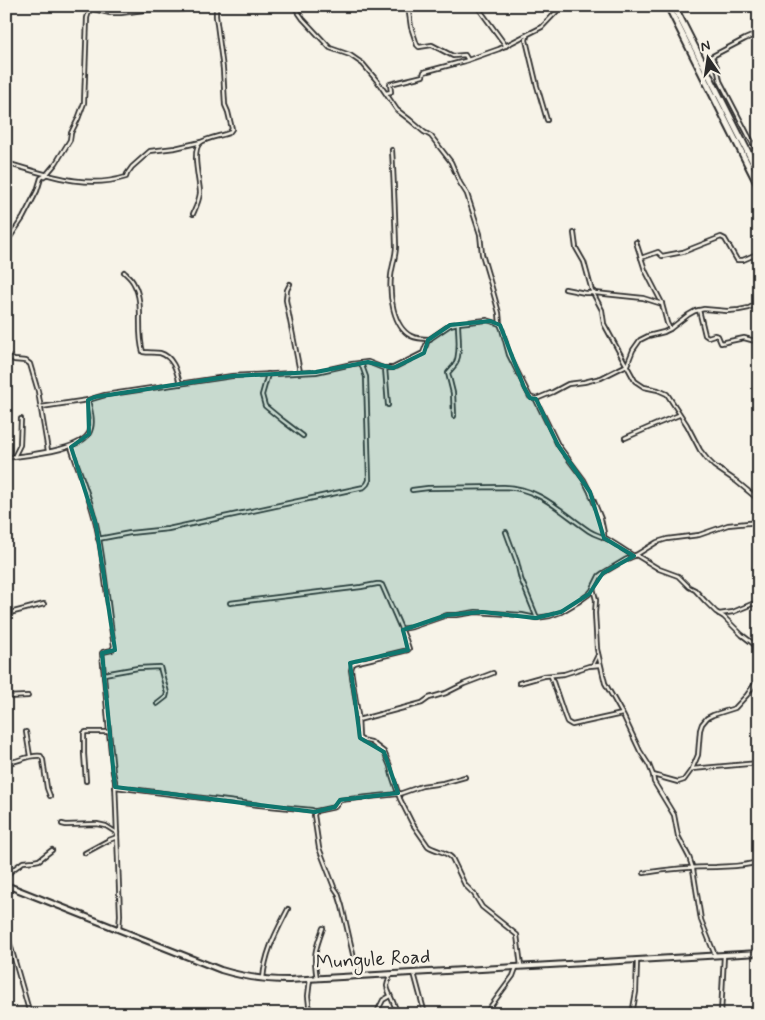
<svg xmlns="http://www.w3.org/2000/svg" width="765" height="1020" font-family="Mynerve,sans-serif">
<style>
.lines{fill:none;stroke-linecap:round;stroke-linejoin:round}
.street-casing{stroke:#2b2b2b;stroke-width:6}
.secondary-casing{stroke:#2b2b2b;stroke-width:8}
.highway-casing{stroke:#2b2b2b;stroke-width:9}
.street{stroke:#f7f3e8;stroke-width:2.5}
.secondary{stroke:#f7f3e8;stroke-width:4}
.highway{stroke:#f7f3e8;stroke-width:5}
.marked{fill:#0f766e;fill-opacity:0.2;stroke:#0f766e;stroke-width:4;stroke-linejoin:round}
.labels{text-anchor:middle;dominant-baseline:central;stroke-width:5;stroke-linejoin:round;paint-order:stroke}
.street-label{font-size:20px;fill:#2b2b2b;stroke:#f7f3e8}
</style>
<rect width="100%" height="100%" fill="#f7f3e8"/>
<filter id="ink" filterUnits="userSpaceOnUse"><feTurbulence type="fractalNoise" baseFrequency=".02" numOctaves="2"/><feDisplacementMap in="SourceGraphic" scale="10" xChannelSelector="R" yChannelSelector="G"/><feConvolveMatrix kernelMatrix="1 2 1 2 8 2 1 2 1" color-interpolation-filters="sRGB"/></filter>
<g filter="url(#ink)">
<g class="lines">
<defs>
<g id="street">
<polyline points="89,6 90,8 110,13 121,13 144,10 179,10 204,6"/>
<polyline points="294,6 303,19 330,48 350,55 363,64 378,82 397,110 410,120 424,132 431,136 451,162 460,183 467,194 480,234 482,254 492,288 499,313 500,324 502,329 509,355 530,397 536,399 553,392 568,384 584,382 601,378 627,365 633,350 640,340 648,336 664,332 670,329 688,315 695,311 704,309 727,311 739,310 749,308 759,302"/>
<polyline points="408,6 411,27 417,45 419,47 432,45 453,56 465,55 468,60"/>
<polyline points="477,6 506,46"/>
<polyline points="527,36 526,40 537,86 547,120"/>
<polyline points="712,57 717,67 720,81 748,135 759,154"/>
<polyline points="703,61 745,39 759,33"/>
<polyline points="386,93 391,92 390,84 423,76 424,72 465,61 499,49 542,27 562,6"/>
<path d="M392 150C394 182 395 214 396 246 396 256 392 266 391 276 389 294 393 327 411 336 417 339 423 339 430 339"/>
<path d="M6 163C46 174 84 190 126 177L127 174 132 167 150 151 175 148 201 142"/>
<path d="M193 214C196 207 199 201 200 193 200 182 191 151 200 143 206 138 221 136 229 133L232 129 228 112 225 105 223 69 216 16V6"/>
<polyline points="574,233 576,248 584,262 592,291 595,293 643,298 662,304 667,323 670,329"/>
<polyline points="636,242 645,270 662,303"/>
<polyline points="6,243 23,218 37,191 41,178 46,175 56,163 70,140 71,133 78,119 84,103 87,18 90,8"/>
<polyline points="641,258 658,252 662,256 683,252 721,237 725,239 737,260 743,260 759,253"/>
<path d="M124 272C127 275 132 279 134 284 145 304 136 331 143 352 149 353 155 352 160 353 174 357 177 373 180 384"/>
<polyline points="290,284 287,290 286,300 300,372"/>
<polyline points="565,289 585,293 593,293"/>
<polyline points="594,292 593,293 602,310 604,324 635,381 644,387 658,390 667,394 687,425 700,450 707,459 714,466 736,481 759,500"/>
<polyline points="699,310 705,335 708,337 714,335 718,336 721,343 744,338 759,342"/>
<polyline points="6,355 14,360 26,361 30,364 38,391 48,451"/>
<polyline points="385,368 388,405"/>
<polyline points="268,374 262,395 265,406 282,420 303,436"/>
<polyline points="536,400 558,445 584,480 590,492 601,519 604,533 604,538"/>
<polyline points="41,407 88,400 105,395 232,376 316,372 352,364 368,362 383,368 393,368 423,353 428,340 450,325 458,323 487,320 500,324"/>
<path d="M454 416 453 393 448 373C450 370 454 367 456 363 461 351 458 336 458 323"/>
<polyline points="625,438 657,424 679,415"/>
<path d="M71 447C79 472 90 497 96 524 105 564 107 605 114 646L112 650 103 652 102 653 109 732 113 772 115 781 120 915 119 930"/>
<polyline points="14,457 20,445 21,419"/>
<path d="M6 458C25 455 83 451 90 431 94 421 90 410 88 400"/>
<path d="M412 490 428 488 504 487C540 488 561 512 589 531 595 535 601 536 607 539 616 544 625 551 634 556"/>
<polyline points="506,532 517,562 521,579 537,618"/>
<polyline points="98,539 130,533 168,529 364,487 367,484 369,480 366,377 361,363"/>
<polyline points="636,555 659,569 678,576 689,587 695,590 705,601 716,612 724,617 742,635 759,648"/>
<path d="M230 603 361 587 377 584H380L382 585 406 640 409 649 408 650 358 662C353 663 352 665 351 670L358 715 359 738 362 740 371 742 384 752 390 766 392 775 400 799 412 823 428 846C435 851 446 851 452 858L465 885 474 894 482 907 517 935 521 966"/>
<polyline points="6,614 44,604"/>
<polyline points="719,614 733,612 752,604 759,604"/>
<polyline points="401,629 412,627 447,615 457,615 476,612 522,615 536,618 550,616 561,612 578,602 589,594 593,589"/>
<polyline points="593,665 598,655"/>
<polyline points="104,674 138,668 160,667 167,693 166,697 157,704"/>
<polyline points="551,676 565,717 567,722 572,725 622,714"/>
<polyline points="519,683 544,676 564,674 589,666 600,665"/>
<polyline points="6,697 28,696"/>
<polyline points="358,720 422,703 429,698 446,693 464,684 493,673"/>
<polyline points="26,732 30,756"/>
<path d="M6 763C18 762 30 754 41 756L43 760 47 788 50 796"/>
<polyline points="692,769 759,763"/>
<polyline points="653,775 678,782 684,780 692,769 698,755 700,730 702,724 707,718 713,715 735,708 747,695 759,678"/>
<polyline points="86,781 84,754 84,733 86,732 109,732"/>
<polyline points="115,787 259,805 312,810 315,812"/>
<polyline points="399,794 422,786 443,783 465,777"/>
<polyline points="62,824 66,825 97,824 106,826 117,833"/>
<polyline points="85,853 109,840 117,837"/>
<path d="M644 873C668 869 692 867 716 867 730 866 745 867 759 861"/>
<polyline points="6,877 11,871 23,862 34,861 39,860 52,850"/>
<polyline points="6,930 30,1014"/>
<polyline points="715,955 701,920 693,869 689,857 678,836 674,815 654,782 653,775 649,765 640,751 624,717 605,683 597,649 595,613 596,600 593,588 599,576 603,573 625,560 636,555 657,542 667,539 699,535 728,525 759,522"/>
<polyline points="414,973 425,1014"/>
<polyline points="390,974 387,986 388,990 398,1014"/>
<polyline points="358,976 342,906 338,893 334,887 319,848 314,815 316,811 335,807 340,800 398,794"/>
<path d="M263 979C265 952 276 933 288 909"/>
<polyline points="310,979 308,996 310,1014"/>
<path d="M317 979C313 955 315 950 323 928"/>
<polyline points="376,1014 383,1000 390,996"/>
<polyline points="485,1014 513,976 516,968"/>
<polyline points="632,1014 636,992 637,961"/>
<polyline points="721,1014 724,955"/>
</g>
<path id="secondary" d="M6 885 221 970C244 977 265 980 289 980L759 953"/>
<g id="highway">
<polyline points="668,6 759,187"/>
<polyline points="674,6 759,174"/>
</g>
</defs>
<use href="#street" class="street-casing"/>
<use href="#secondary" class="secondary-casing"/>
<use href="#highway" class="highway-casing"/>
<use href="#street" class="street"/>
<use href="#secondary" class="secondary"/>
<use href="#highway" class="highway"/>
</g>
</g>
<path class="marked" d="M490 321 500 325 524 387 530 398 536 399 558 445 590 492 604 538 634 556 603 573 589 594 561 612 536 618 482 612 447 615 403 630 408 650 350 663 360 738 384 752 398 793 340 800 335 807 315 812 115 787 102 653 115 650 96 525 71 447 89 434 88 400 95 397 232 376 316 372 368 362 393 368 424 353 428 340 450 325Z"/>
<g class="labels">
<g class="street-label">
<text transform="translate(373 960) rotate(-3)">Mungule Road</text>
</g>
</g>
<rect width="765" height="1020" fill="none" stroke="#f7f3e8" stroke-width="25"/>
<rect x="12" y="12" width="740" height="995" fill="none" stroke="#2b2b2b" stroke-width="2" filter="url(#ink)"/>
<g transform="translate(708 58) rotate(347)" stroke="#f7f3e8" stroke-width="4" paint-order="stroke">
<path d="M0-4L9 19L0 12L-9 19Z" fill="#2b2b2b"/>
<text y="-8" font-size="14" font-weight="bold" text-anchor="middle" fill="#2b2b2b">N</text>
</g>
</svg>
